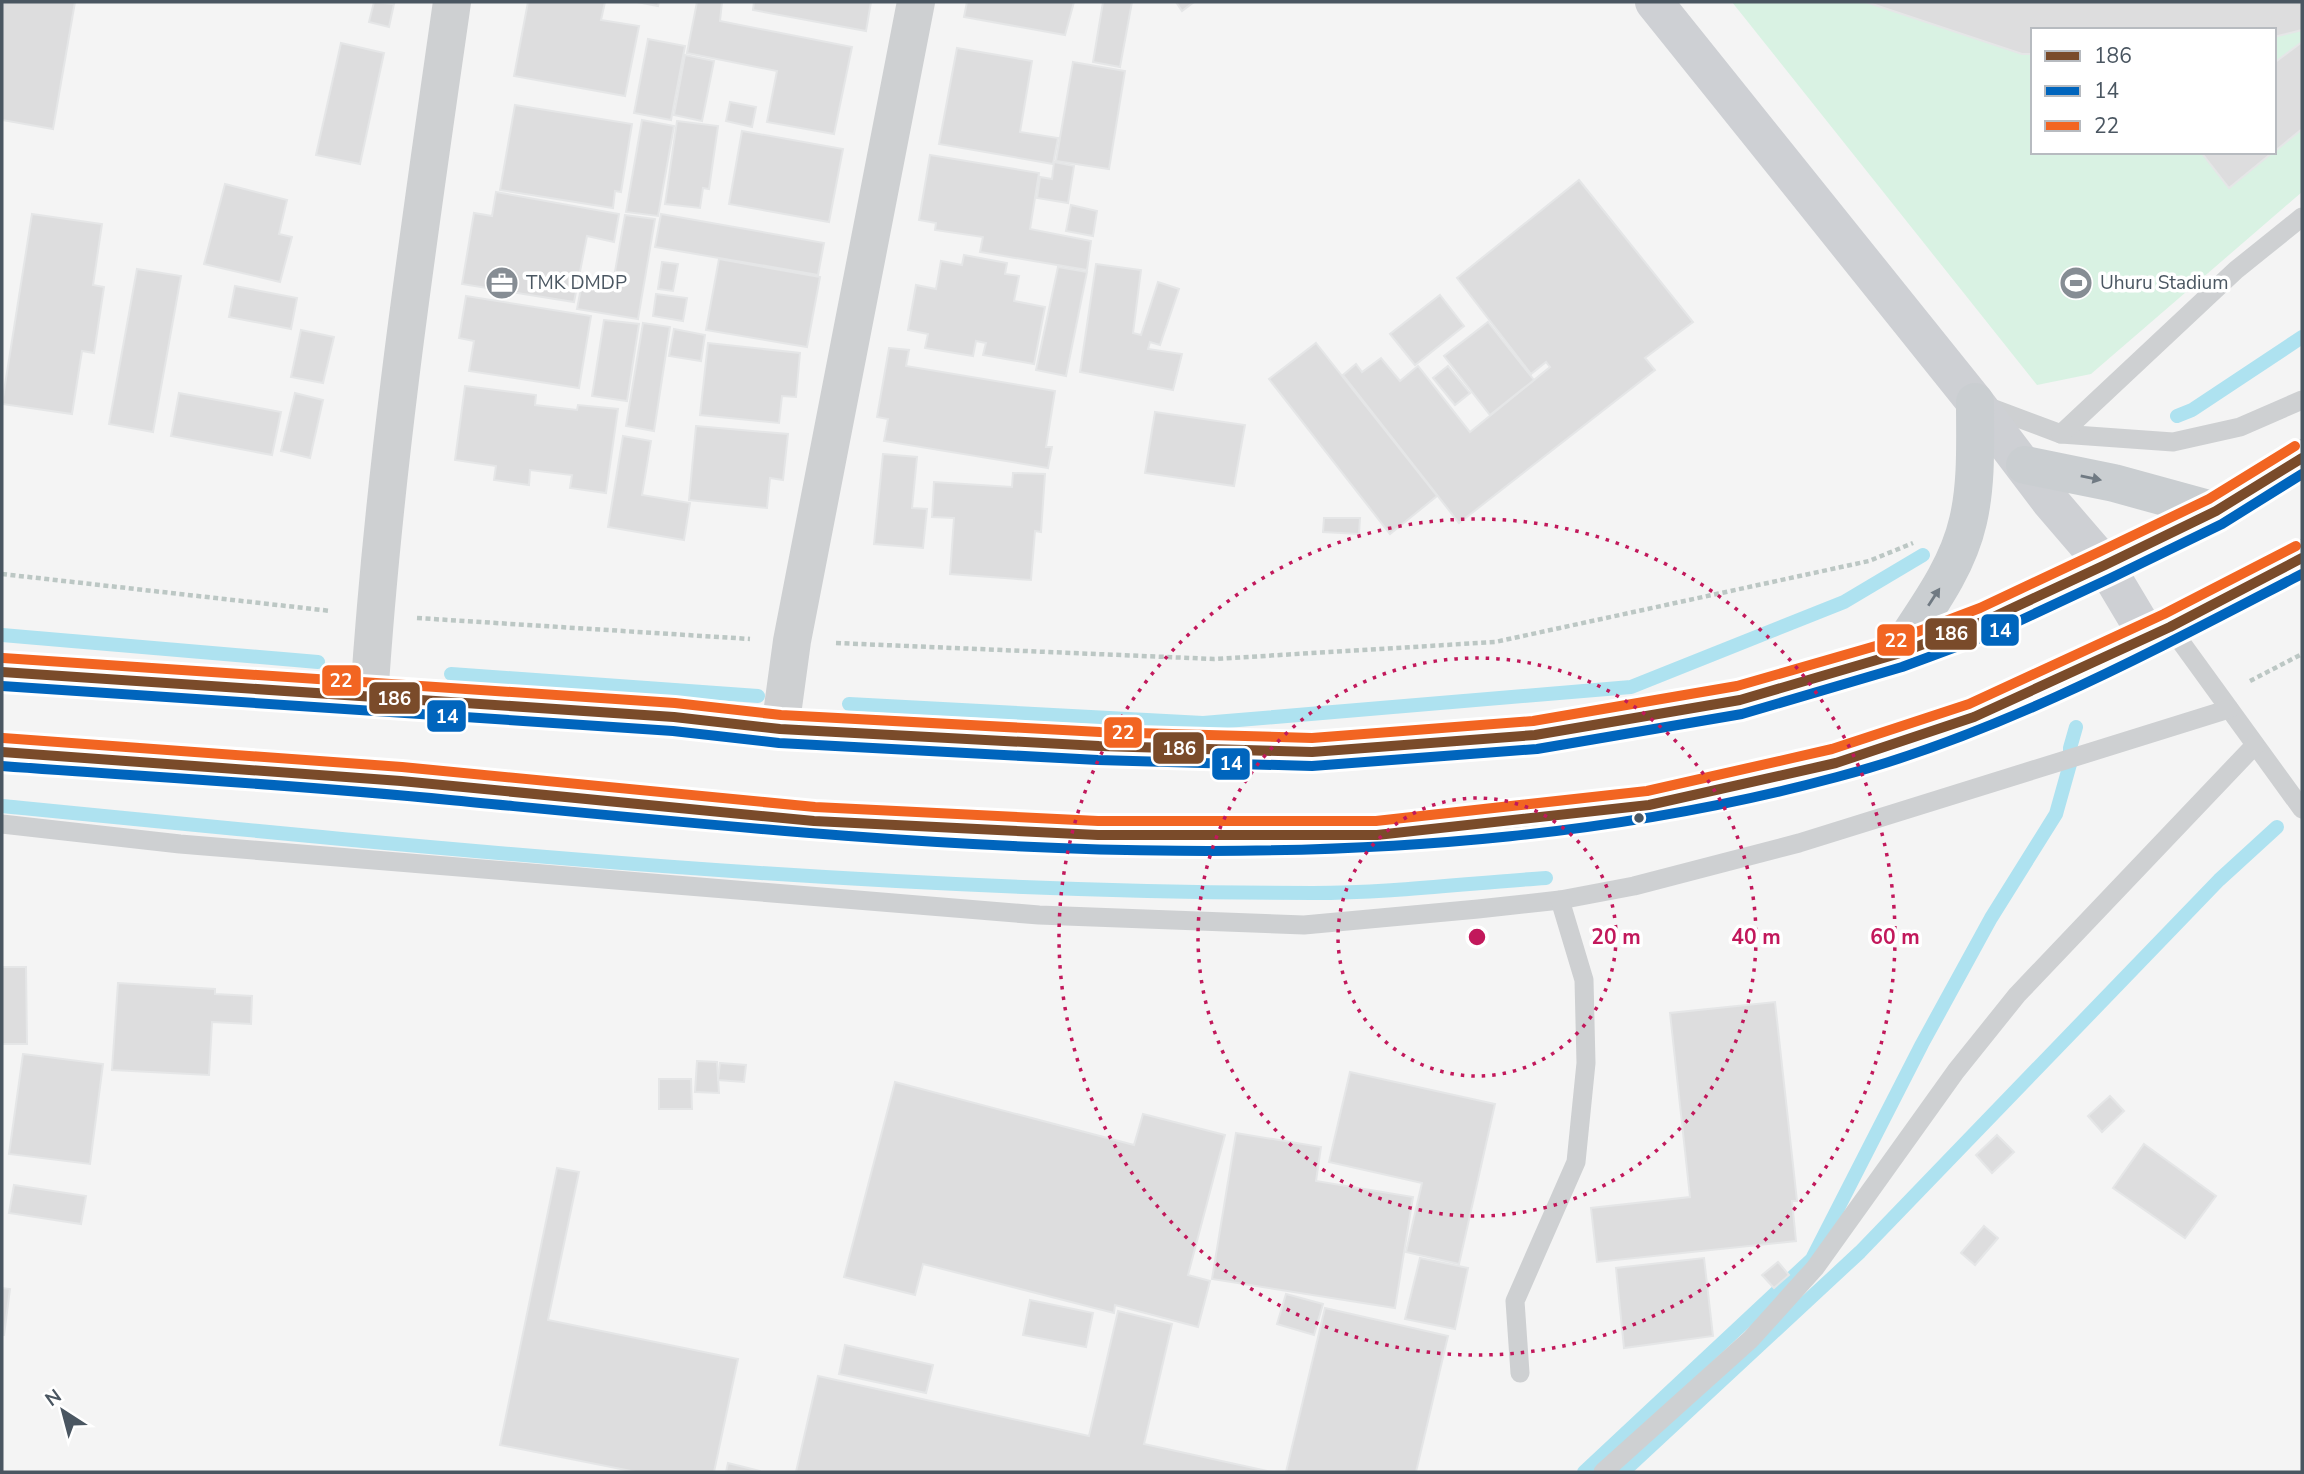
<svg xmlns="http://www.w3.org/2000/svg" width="2304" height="1474" font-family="'Nunito Sans',sans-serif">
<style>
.green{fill:#d9f2e3;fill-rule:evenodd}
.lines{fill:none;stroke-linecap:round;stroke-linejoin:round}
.stream{stroke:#aee2f0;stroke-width:14}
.building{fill:#ddddde;stroke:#e5e6e7;stroke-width:2}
.path{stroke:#bcc7c4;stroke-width:4.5;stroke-dasharray:5 3.5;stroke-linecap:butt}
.lane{stroke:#ced0d2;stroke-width:19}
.street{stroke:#ced0d2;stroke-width:38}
.secondary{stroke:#ced0d4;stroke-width:38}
.primary{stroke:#caced1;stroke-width:38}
.bus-1-casing{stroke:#fff;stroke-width:16}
.bus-2-casing{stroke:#fff;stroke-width:16}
.bus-3-casing{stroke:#fff;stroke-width:16}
.bus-1{stroke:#7a4b2a;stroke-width:10}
.bus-2{stroke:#0065bd;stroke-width:10}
.bus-3{stroke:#f26522;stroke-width:10}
.oneway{fill:#707a83}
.ring{fill:none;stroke:#c2185b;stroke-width:3.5;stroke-dasharray:3.5 7}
.bus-dot{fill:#4a5661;stroke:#fff;stroke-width:2.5}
.labels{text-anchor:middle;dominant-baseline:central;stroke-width:7;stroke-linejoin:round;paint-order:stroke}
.poi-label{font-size:19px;fill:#4a5661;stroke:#fff;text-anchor:start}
.centre{fill:#c2185b;stroke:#fff;stroke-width:3.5}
.ring-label{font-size:21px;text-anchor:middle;font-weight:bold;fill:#c2185b;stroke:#fff;stroke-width:7;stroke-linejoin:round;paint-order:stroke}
.line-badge{stroke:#fff;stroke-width:2.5}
.badge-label{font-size:19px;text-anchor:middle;font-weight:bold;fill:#fff}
</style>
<rect width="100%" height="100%" fill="#f4f4f4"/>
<path class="green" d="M1732 2H2302V192L2091 374 2037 385ZM2033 30H2274V152H2033Z"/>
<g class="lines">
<g class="stream">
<polyline points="2177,416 2192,410 2302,337"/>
<polyline points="2,635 318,662"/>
<polyline points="451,674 758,696"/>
<polyline points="849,704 1203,723 1631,687 1844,602 1923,555"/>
<path d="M2 806C437 849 875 893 1313 893 1390 893 1469 883 1546 878"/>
<polyline points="1584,1472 1812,1259 1922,1044 1991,918 2056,814 2070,764 2070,748 2076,727"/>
<polyline points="1623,1472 1860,1252 2219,880 2277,827"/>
</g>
</g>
<g class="building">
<polygon points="2,2 75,2 53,129 2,120"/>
<polygon points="374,2 394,4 389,27 369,22"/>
<polygon points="528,2 605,2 601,20 639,26 625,96 514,76"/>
<polygon points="637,2 659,2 658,6"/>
<polygon points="697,2 722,2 720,21 852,47 834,134 767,122 777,71 687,53"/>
<polygon points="754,2 871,2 866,31 753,10"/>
<polygon points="967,2 1074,2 1065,35 964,17"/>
<polygon points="1103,2 1132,2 1120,67 1093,62"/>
<polygon points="1176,2 1194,2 1182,11"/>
<polygon points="1866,2 2302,2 2302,30 2274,37 2274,30 2033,30 2033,54 2022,54"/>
<polygon points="648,39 685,46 671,120 634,113"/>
<polygon points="2302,42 2302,129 2274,152 2274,63"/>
<polygon points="341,43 384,53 360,164 316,155"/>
<polygon points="957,48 1032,61 1020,132 1058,138 1053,164 939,144"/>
<polygon points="685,55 714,61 702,121 674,115"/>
<polygon points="1073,62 1125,71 1109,169 1056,161"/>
<polygon points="730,102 756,107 752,127 726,121"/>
<polygon points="515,105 632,124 621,192 615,191 613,208 500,190"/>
<polygon points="642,120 674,126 658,216 626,212"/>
<polygon points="677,121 718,126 709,189 703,188 700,208 665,204"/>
<polygon points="742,131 843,149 829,222 729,204"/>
<polygon points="2201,152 2273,152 2229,188"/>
<polygon points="930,155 1039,173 1030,229 1091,241 1087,270 980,252 983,237 935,230 936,223 919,220"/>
<polygon points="1054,162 1074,166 1068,203 1037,198 1040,177 1052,179"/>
<polygon points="1579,180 1693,322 1645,358 1655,370 1459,523 1343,375 1356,364 1362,372 1381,358 1400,381 1418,366 1470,432 1550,367 1546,362 1531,374 1457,278"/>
<polygon points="225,184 287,200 279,234 292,237 280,282 204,264"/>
<polygon points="496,192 619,214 614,242 587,236 574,302 462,284 474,213 492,216"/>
<polygon points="1071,205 1097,211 1093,236 1066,231"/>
<polygon points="32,214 102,224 93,285 104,287 94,353 82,351 72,414 2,404"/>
<polygon points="661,214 824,243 818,275 655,247"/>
<polygon points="625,215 655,219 638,319 577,309 583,278 613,283"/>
<polygon points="964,255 1007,263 1005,274 1019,276 1014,301 1045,307 1034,364 983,355 986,343 976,341 973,356 925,348 928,334 908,330 916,285 936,289 941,261 962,265"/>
<polygon points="719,259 820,277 807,347 706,330"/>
<polygon points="662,262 678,264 673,291 658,289"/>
<polygon points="1096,264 1141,270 1133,333 1141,335 1158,282 1179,289 1160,345 1150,342 1148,349 1182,354 1173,390 1080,372"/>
<polygon points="1058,267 1087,272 1066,376 1036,370"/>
<polygon points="137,269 181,276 153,432 109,424"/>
<polygon points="235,286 297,298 291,329 229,317"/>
<polygon points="656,294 687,298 683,321 653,316"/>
<polygon points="1440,295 1464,326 1415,365 1390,334"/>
<polygon points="466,296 591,316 579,388 469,371 474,341 459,338"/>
<polygon points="604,320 639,324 627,401 592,396"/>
<polygon points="1488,322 1534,380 1490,415 1444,356"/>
<polygon points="643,323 670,327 654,431 626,426"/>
<polygon points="674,329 705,335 701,361 669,356"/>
<polygon points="301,330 334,337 323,383 291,377"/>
<polygon points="708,343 800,353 796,397 782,396 779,423 700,415"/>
<polygon points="1316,343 1437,496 1390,534 1269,379"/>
<polygon points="889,348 909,350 906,366 1055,391 1046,447 1052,447 1048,468 884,441 888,419 877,417"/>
<polygon points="1448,366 1470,393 1455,405 1433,378"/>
<polygon points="465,386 536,395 535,405 577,410 578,405 618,409 606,493 570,488 572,475 530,470 529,485 494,480 496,466 455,460"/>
<polygon points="179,393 281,412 272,455 171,436"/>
<polygon points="295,393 323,400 310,458 281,451"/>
<polygon points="1155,412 1245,425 1234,486 1145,473"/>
<polygon points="696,426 788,434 783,480 770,478 767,508 689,500"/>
<polygon points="623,436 651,441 642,495 690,503 684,540 608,527"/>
<polygon points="883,454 917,457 912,508 927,509 923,548 874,544"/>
<polygon points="1013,473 1045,474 1041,532 1035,531 1031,580 950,574 954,518 932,517 934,482 1012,487"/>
<polygon points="1324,518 1360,518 1359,534 1323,532"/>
<polygon points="2,967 26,967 27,1044 2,1044"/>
<polygon points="118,983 215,989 215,994 252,996 251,1024 212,1022 209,1075 112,1070"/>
<polygon points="1775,1002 1797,1201 1792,1201 1796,1241 1597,1262 1591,1208 1690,1197 1670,1013"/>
<polygon points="23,1054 103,1064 90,1164 9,1154"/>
<polygon points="697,1061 717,1062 719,1093 695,1092"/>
<polygon points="720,1063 746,1065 744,1082 718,1080"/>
<polygon points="1350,1072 1495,1104 1459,1264 1406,1252 1422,1183 1329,1162"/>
<polygon points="659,1079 691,1079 692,1109 659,1109"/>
<polygon points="895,1082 1134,1145 1143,1114 1225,1135 1188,1275 1210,1281 1198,1327 1115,1305 1114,1313 923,1264 915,1295 844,1277"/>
<polygon points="2110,1096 2124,1111 2102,1132 2088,1116"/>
<polygon points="1236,1133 1321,1147 1316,1181 1413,1197 1395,1308 1212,1279"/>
<polygon points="1997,1135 2014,1152 1992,1173 1976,1155"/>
<polygon points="2144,1144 2216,1196 2185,1238 2113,1188"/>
<polygon points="557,1168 579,1172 548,1320 738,1359 714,1472 636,1472 500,1445"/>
<polygon points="14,1185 86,1196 81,1224 9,1213"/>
<polygon points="1984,1226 1998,1238 1975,1265 1961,1253"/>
<polygon points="1420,1258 1468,1268 1455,1329 1405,1319"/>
<polygon points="1704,1258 1713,1336 1624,1348 1616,1268"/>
<polygon points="1778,1262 1789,1275 1774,1288 1762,1275"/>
<polygon points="2,1288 10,1289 4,1335 2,1335"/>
<polygon points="1286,1294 1323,1304 1314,1335 1277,1324"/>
<polygon points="1030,1300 1093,1313 1086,1347 1023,1335"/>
<polygon points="1325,1308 1448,1336 1416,1472 1286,1472"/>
<polygon points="1118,1311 1172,1324 1144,1444 1272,1472 796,1472 818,1376 1089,1436"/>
<polygon points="845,1345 933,1365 926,1393 839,1374"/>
<polygon points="728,1463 760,1471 760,1472 726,1472"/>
</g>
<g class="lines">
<g class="path">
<polyline points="2,574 331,611"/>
<polyline points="417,618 750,639"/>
<polyline points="836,643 1214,659 1495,642 1869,561 1913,543"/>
<polyline points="2250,681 2302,654"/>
</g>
<g class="lane">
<polyline points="1986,406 2061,434 2173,442 2240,427 2302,400"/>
<polyline points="2061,434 2236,270 2302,217"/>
<polyline points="2170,627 2302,809"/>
<polyline points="2,824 180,844 1039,915 1304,925 1478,909 1560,900 1634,886 1799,843 2229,709"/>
<polyline points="1520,1373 1515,1301 1576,1162 1586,1063 1584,980 1560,900"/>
<polyline points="1603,1472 1751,1339 1815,1268 1956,1071 2017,995 2255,745"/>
</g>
<g class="street">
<path d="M369 699C384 465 419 233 452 2"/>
<polyline points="780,729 792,641 916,2"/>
</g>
<polyline class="secondary" points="1654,2 1975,402 2050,501 2105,565 2148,637"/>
<g class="primary">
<polyline points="2025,465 2114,483 2216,511"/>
<path d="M1897 654C1924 612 1957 570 1968 521 1977 483 1975 441 1975 402"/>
<polyline points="2,672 674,717 780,729 1099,746 1312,752 1535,735 1740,700 1897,654 1985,621 2105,565 2216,511 2302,458"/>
<polyline points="2,752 401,781 814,821 1098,835 1377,835 1649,805 1836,763 1974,717 2170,627 2302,558"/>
</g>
<defs>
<g id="bus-1">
<polyline points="2,672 674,717 780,729 1099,746 1312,752 1535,735 1740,700 1897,654 1985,621 2105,565 2216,511 2302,458"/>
<polyline points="2,752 401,781 814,821 1098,835 1377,835 1649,805 1836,763 1974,717 2170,627 2302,558"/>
</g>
<g id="bus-2">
<polyline points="2,686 673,731 779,743 1098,760 1312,766 1537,749 1742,714 1902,667 1991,634 2111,578 2222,524 2302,474"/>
<path d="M2 766C151 777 301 785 450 800 909 844 1385 898 1837 777 2000 734 2153 651 2302 574"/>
</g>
<g id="bus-3">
<polyline points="3,658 675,703 781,715 1100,732 1312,738 1533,721 1737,686 1893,641 1980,608 2099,552 2209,499 2295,446"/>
<polyline points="3,738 402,767 815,807 1098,821 1376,821 1647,791 1832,749 1969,704 2164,614 2296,546"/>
</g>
</defs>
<use href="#bus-1" class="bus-1-casing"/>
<use href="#bus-2" class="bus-2-casing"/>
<use href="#bus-3" class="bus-3-casing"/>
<use href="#bus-1" class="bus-1"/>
<use href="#bus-2" class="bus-2"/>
<use href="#bus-3" class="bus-3"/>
</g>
<defs><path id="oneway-solid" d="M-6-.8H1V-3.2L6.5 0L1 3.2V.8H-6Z" transform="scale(1.75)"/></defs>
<g class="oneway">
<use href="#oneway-solid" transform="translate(2091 478) rotate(11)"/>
<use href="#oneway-solid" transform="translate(1934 597) rotate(-57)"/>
</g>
<g class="ring">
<circle cx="1477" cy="937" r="139"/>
<circle cx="1477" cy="937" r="279"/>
<circle cx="1477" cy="937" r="418"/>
</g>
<defs>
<symbol id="office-disc" viewBox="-11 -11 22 22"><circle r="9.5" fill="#868d94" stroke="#fff"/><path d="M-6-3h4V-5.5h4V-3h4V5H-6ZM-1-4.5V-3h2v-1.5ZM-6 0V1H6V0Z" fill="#fff"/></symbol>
<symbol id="stadium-disc" viewBox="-11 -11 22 22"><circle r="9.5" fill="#868d94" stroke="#fff"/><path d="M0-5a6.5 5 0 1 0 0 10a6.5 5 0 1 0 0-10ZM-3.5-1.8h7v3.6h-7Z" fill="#fff"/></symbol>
</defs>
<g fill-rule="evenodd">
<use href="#office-disc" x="483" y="264" width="38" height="38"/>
<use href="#stadium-disc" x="2057" y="264" width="38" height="38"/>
</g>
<circle class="bus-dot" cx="1639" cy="818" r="6"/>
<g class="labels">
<g class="poi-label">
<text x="526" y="283">TMK DMDP</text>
<text x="2100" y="283">Uhuru Stadium</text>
</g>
</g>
<circle cx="1477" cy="937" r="10" class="centre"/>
<g class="ring-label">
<text x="1616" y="944">20 m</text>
<text x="1756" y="944">40 m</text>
<text x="1895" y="944">60 m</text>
</g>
<g class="line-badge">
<rect x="1980" y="613" width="40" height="34" rx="7" fill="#0065bd"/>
<rect x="1924" y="617" width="54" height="34" rx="7" fill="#7a4b2a"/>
<rect x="1876" y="623" width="40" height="34" rx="7" fill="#f26522"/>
<rect x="321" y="664" width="41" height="33" rx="7" fill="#f26522"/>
<rect x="368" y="681" width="53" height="34" rx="7" fill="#7a4b2a"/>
<rect x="426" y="699" width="41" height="34" rx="7" fill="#0065bd"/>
<rect x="1103" y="716" width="40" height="33" rx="7" fill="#f26522"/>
<rect x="1152" y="731" width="53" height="34" rx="7" fill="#7a4b2a"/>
<rect x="1211" y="747" width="40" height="34" rx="7" fill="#0065bd"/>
</g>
<g class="badge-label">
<text x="2000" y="637">14</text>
<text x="1951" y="640">186</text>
<text x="1896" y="647">22</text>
<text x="341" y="687">22</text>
<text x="394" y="705">186</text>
<text x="447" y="723">14</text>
<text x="1123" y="739">22</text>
<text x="1179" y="755">186</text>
<text x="1231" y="770">14</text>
</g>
<rect width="2304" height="1474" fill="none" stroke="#4a5661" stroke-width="7"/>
<rect x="2031" y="28" width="245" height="126" fill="#ffffff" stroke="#b7bbc0" stroke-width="2"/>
<rect x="2045" y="51" width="35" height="10" fill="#7a4b2a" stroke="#b7bbc0" stroke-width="2"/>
<text x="2094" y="63" font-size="21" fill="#4a5661">186</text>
<rect x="2045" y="86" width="35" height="10" fill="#0065bd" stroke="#b7bbc0" stroke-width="2"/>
<text x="2094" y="98" font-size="21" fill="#4a5661">14</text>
<rect x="2045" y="121" width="35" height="10" fill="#f26522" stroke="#b7bbc0" stroke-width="2"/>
<text x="2094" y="133" font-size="21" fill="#4a5661">22</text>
<g transform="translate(63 1411) rotate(324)" stroke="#ffffff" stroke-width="5" paint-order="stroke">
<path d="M0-5L12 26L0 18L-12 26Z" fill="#4a5661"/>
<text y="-10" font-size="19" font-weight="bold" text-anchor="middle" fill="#4a5661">N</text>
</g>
</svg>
